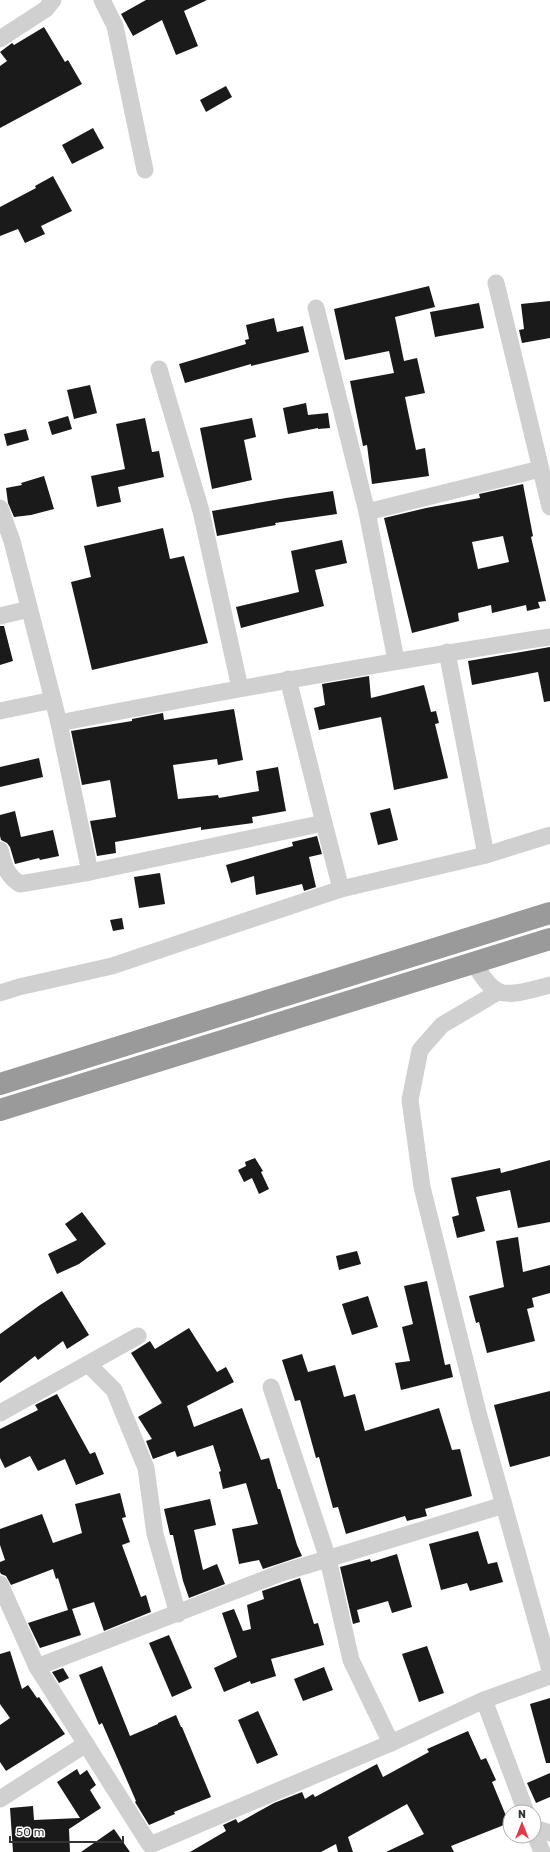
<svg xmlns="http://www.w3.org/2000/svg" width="550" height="1852" font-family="Rubik,sans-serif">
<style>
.building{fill:#1a1a1a;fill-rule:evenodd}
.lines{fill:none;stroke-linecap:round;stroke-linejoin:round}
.minor{stroke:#d0d0d0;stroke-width:17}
.motorway{stroke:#9a9a9a;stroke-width:22}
</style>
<rect width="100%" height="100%" fill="#fff"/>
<g class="building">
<polygon points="146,0 207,0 184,11 198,46 176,55 162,20 133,36 121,14"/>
<polygon points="44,27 65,62 68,60 82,84 0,128 0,66 7,61 0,52 12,43 14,45"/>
<polygon points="226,86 232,97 206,112 200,100"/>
<polygon points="93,128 104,148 72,164 62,145"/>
<polygon points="53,176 72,211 41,226 45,234 25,243 18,229 0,236 0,207 36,188 35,186"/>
<polygon points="429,286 435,307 395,317 404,361 417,358 425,393 405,397 416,450 425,448 429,476 372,484 367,445 363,446 350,381 394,373 389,351 345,360 334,309"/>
<polygon points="550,301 550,338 522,343 519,330 524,329 521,304"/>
<polygon points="479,303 484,328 435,337 430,312"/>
<polygon points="274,318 277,332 303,326 309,352 251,366 251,364 185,383 179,364 246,344 245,340 249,339 246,325"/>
<polygon points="90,385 97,413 74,419 67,390"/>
<polygon points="306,403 308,415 328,413 330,428 318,429 318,428 288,434 283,408"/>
<polygon points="68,416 72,429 52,435 48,422"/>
<polygon points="145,418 152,452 159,451 164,477 118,487 121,502 97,507 91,476 125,469 116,424"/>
<polygon points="252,418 256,437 244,440 252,480 212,489 200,428"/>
<polygon points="26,429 29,440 7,446 4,434"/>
<polygon points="44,476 54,509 31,515 14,517 8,503 6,488 22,485 21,483"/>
<path d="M523 484 533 536 531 537 546 601 538 602 540 608 527 611 526 605 492 613 491 605 458 613 459 621 412 633 384 518 426 508 480 498 479 494ZM503 536 509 562 478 569 472 542Z"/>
<polygon points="333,491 337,514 275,523 276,525 217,536 212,511 286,498"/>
<polygon points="163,528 170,559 184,556 208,643 92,670 71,582 91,577 84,546"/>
<polygon points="342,540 347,563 315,570 324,606 241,628 236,607 299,592 291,551"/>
<polygon points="0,626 4,626 13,661 0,665"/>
<polygon points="550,647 550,701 544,702 538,672 472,685 468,661"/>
<polygon points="369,676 371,698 424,685 431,712 436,711 439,723 435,724 448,778 394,790 381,717 319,730 314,708 325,705 322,684"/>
<polygon points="234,709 243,760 218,765 217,759 173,765 178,799 218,795 219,798 259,791 256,771 278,767 286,811 252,817 253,823 201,830 201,827 115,842 116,853 97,856 90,821 116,817 110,780 82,785 71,731 132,721 132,719 163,713 164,720"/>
<polygon points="39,758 43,777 0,787 0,767"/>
<polygon points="390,808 398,840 378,845 370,813"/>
<polygon points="15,811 21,837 53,830 59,856 40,860 39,858 15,864 10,847 7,843 1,840 0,836 0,815"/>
<polygon points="317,836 322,854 309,857 316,887 304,891 302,884 256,895 254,876 231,883 226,865 293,846 292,842"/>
<polygon points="160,873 165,904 139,908 134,877"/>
<polygon points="122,918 124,929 113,931 110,920"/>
<polygon points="255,1158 263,1171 261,1172 269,1189 259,1194 252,1178 244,1182 238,1170 246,1166 245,1162"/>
<polygon points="550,1160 550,1222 518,1228 510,1190 476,1197 485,1231 457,1238 452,1217 459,1215 451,1178 500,1168 501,1173"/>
<polygon points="82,1212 106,1244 79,1264 57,1274 48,1254 77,1240 65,1224"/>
<polygon points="518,1237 523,1272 550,1265 550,1293 532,1298 534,1307 527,1309 535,1341 487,1353 479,1322 476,1323 469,1296 504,1287 496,1241"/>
<polygon points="357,1251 361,1264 339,1270 336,1256"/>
<polygon points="427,1281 445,1365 450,1364 453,1377 401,1390 395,1363 410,1361 402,1327 413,1324 404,1286"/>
<polygon points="62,1291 89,1335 67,1349 63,1341 38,1360 35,1356 0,1383 0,1334 40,1305"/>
<polygon points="368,1296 378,1327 352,1335 342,1304"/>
<polygon points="189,1328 217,1372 226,1367 234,1382 187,1406 194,1427 242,1408 261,1460 269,1458 278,1489 280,1489 297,1545 302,1556 263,1569 259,1560 239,1564 232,1529 258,1524 246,1483 223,1489 219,1472 221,1471 213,1445 177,1457 175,1451 153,1459 146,1441 152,1439 138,1417 162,1403 131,1353 150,1341 155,1349"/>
<polygon points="302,1354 308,1372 335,1365 344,1397 355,1394 365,1431 439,1408 452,1450 460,1449 472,1496 425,1509 427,1516 407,1521 405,1516 346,1534 338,1507 333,1508 319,1457 316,1458 300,1400 295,1401 282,1360"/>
<polygon points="550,1391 550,1456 510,1467 494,1405"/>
<polygon points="57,1394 90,1454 95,1452 104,1474 76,1485 65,1459 38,1471 30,1456 5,1468 0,1458 0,1429 38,1410 35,1405"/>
<polygon points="120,1493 126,1517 122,1518 130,1542 122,1545 141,1597 146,1595 151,1612 104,1631 94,1602 72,1609 81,1635 40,1648 28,1623 68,1610 58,1578 56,1579 53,1569 11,1585 6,1576 1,1574 0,1572 0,1562 5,1560 0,1545 0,1529 42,1514 53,1543 82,1533 75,1504"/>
<polygon points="210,1499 216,1525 194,1530 203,1570 217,1564 225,1584 189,1598 183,1581 173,1535 170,1535 164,1509"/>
<polygon points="478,1531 488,1564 497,1562 503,1582 470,1591 467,1583 441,1590 429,1544"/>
<polygon points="397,1554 412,1607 392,1613 388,1601 357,1610 360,1622 353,1624 340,1567 370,1559 371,1562"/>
<polygon points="300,1578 314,1624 318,1623 324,1645 271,1659 276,1676 251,1684 250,1681 224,1692 214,1668 237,1657 222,1613 234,1609 243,1631 251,1629 247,1605 264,1599 262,1591"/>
<polygon points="169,1635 192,1688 172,1697 149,1643"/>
<polygon points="427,1646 444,1693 419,1702 402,1654"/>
<polygon points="10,1651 22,1689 28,1685 37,1698 39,1697 65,1734 6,1771 0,1762 0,1725 10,1718 0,1704 0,1654"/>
<polygon points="102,1666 130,1736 158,1724 158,1723 176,1715 181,1727 182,1727 211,1797 174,1812 175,1814 149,1825 135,1802 136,1801 102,1723 99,1725 79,1675"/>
<polygon points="324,1667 333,1690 303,1701 294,1679"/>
<polygon points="63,1668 69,1678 59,1683 52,1672"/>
<polygon points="550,1698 550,1763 546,1763 530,1704"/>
<polygon points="258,1711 278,1755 257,1764 238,1720"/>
<polygon points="468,1731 481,1760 486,1758 496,1780 492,1782 509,1823 451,1846 454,1852 386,1852 424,1834 407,1804 348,1837 353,1852 338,1852 336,1844 321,1852 190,1852 226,1831 223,1825 236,1819 238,1823 274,1803 302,1792 305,1799 313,1794 315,1797 377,1764 383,1777 429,1752 427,1749"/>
<polygon points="77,1769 80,1775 87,1770 96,1785 90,1790 101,1808 69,1829 70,1852 13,1852 10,1808 33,1806 34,1820 80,1818 57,1782"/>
<polygon points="550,1773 550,1797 536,1803 527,1783"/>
<polygon points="114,1829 130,1852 81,1852"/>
</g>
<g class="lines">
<g class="minor">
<polyline points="102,0 115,26 145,170"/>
<polyline points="0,39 46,9 53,0"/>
<polyline points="496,283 550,507"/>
<polyline points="316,308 367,512 396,660"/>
<polyline points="159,369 201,511 240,688"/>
<polyline points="0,508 12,541 59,723 90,872"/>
<polyline points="367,512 540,469"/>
<polyline points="0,616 29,609"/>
<polyline points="447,652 486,855"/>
<polyline points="288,679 324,823"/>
<polyline points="0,711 53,700"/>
<path d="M59 723C222 691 385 662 550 637"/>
<path d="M0 850C4 865 6 875 20 884L90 872 324 823 341 889"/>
<path d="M473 963C480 972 487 986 498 991 510 998 537 988 550 985"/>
<polyline points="498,992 442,1025 420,1050 410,1100 422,1187 479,1416 550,1670"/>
<polyline points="0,993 19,987 112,966 341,889 486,855 550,835"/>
<polyline points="88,1364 114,1390 146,1468 155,1534 178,1614"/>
<polyline points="271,1387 328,1559 351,1660 391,1743"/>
<polyline points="0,1413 138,1336"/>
<polyline points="0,1584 37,1667 150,1845 391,1743 484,1700 550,1676"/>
<polyline points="37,1667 281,1573 504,1505"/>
<polyline points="484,1700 526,1812"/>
<polyline points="0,1799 86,1744"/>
<polyline points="534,1828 550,1833"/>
<polyline points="534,1832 542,1852"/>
</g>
<g class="motorway">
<polyline points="0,1084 550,913"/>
<polyline points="0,1110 550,939"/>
</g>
</g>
<g transform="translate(522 1824)"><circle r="19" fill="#ffffff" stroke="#adadad"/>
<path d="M0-3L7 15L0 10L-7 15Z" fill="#e63946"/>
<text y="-6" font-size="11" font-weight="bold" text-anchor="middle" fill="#333333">N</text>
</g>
<path d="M10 1836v6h113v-6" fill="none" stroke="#333333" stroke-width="2"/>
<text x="16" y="1836" font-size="12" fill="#333333" stroke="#ffffff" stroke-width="3" paint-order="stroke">50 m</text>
</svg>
